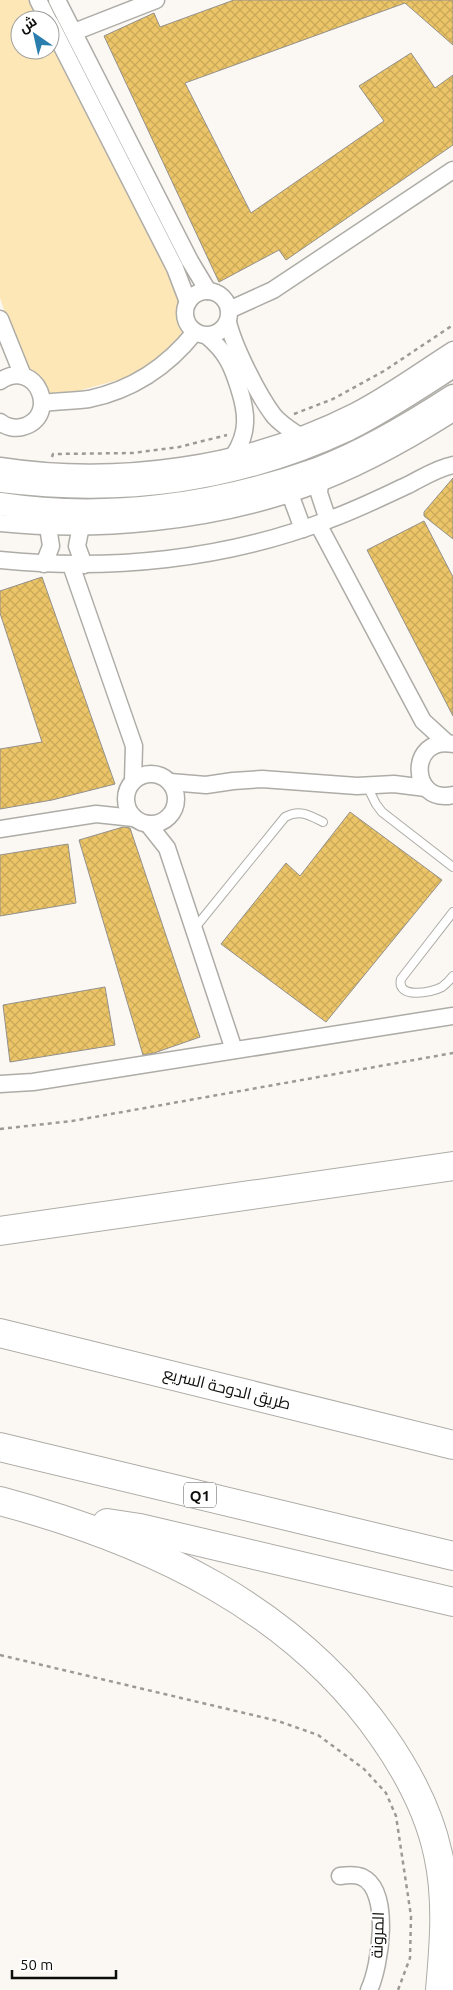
<svg xmlns="http://www.w3.org/2000/svg" width="453" height="1990" font-family="Ubuntu,Cairo,sans-serif">
<style>
.green{fill:#fde7b7}
.building{fill:url(#building-cross-hatch);stroke:#93908b}
.lines{fill:none;stroke-linecap:round;stroke-linejoin:round}
.lane-casing{stroke:#aeaca7;stroke-width:10}
.street-casing{stroke:#aeaca7;stroke-width:19}
.secondary-casing{stroke:#aeaca7;stroke-width:25}
.highway-casing{stroke:#aeaca7;stroke-width:30}
.path{stroke:#9c9a96;stroke-width:2.5;stroke-dasharray:4 4;stroke-linecap:butt}
.lane{stroke:#fff;stroke-width:8}
.street{stroke:#fff;stroke-width:16}
.secondary{stroke:#fff;stroke-width:22}
.highway{stroke:#fff;stroke-width:28}
.labels{text-anchor:middle;dominant-baseline:central;stroke-width:4;stroke-linejoin:round;paint-order:stroke}
.shield{fill:#fff;stroke:#565654;stroke-width:1}
.shield-label{font-size:15px;font-weight:bold;fill:#0d0d0b}
.street-label{font-size:16px;fill:#0d0d0b;stroke:#fff}
</style>
<defs>
<pattern id="building-cross-hatch" width="8" height="8" patternUnits="userSpaceOnUse" patternTransform="scale(1.25)"><rect width="8" height="8" fill="#ecc568"/><path d="M0 0l8 8M0 8l8-8" fill="none" stroke="#c9a859"/></pattern>
</defs>
<rect width="100%" height="100%" fill="#fbf8f3"/>
<polygon class="green" points="0,0 30,0 40,20 20,20 20,50 50,50 50,38 125,180 178,293 179,318 185,334 140,374 52,398 23,365 0,298"/>
<g class="building">
<polygon points="234,0 453,0 453,45 405,3 185,83 251,213 384,121 359,86 411,53 435,88 453,75 453,145 286,260 279,250 219,282 104,36 154,13 160,27"/>
<polygon points="453,478 453,539 424,516 424,512"/>
<polygon points="424,521 453,577 453,716 367,550"/>
<polygon points="42,577 115,784 52,800 0,809 0,749 42,742 0,613 0,591"/>
<polygon points="350,812 442,880 326,1022 221,944 286,863 300,876"/>
<polygon points="123,827 130,828 200,1037 154,1053 143,1055 79,840"/>
<polygon points="68,844 76,903 0,916 0,855"/>
<polygon points="105,987 115,1045 10,1062 3,1005"/>
</g>
<g class="lines">
<defs>
<g id="lane">
<polyline points="367,786 376,804 382,812 453,867"/>
<path d="M453 912 401 979C396 999 431 993 442 987 446 984 450 980 453 976"/>
<path d="M194 929 285 817C300 809 309 815 323 822"/>
</g>
<g id="street">
<polyline points="38,0 48,20"/>
<polyline points="57,0 190,261 208,291"/>
<polyline points="50,23 175,268 188,302"/>
<polyline points="74,32 156,0"/>
<circle cx="207" cy="313" r="22"/>
<polyline points="229,310 273,290 453,170"/>
<polyline points="0,319 23,376"/>
<path d="M228 322C234 347 258 395 274 416 281 424 289 429 298 435"/>
<path d="M207 336C226 352 232 365 239 388 247 413 249 432 234 455"/>
<path d="M0 381C37 357 61 417 22 427 15 429 6 427 0 422"/>
<path d="M43 403C58 401 74 401 89 399 132 390 168 366 195 332"/>
<path d="M0 466C118 484 247 466 354 412 389 394 420 371 453 350"/>
<polyline points="320,483 319,493 328,520"/>
<polyline points="290,494 303,529"/>
<path d="M0 523C98 533 211 522 304 489 357 470 406 443 453 413"/>
<polyline points="318,524 423,721 447,743"/>
<polyline points="81,526 77,546 84,565"/>
<path d="M0 560C110 571 224 560 328 520 356 510 382 497 408 485 422 478 437 468 453 465"/>
<polyline points="44,564 51,546 48,527"/>
<polyline points="71,565 134,746 133,781"/>
<path d="M453 744C408 735 409 805 453 795"/>
<circle cx="151" cy="799" r="25"/>
<polyline points="170,782 206,785 233,781 262,779 357,786 394,784 426,788"/>
<polyline points="148,824 167,848 234,1050"/>
<polyline points="0,829 96,814 134,818"/>
<polyline points="0,1084 33,1082 453,1016"/>
<path d="M340 1876C347 1875 355 1874 362 1877 392 1891 380 1967 369 1990"/>
</g>
<g id="secondary">
<path d="M0 481C123 496 236 482 349 429 385 411 419 388 453 366"/>
<path d="M0 504C106 520 216 505 317 469 365 451 410 424 453 396"/>
</g>
<g id="highway">
<polyline points="0,1231 453,1166"/>
<polyline points="0,1333 453,1445"/>
<polyline points="0,1447 453,1556"/>
<path d="M0 1501C150 1541 294 1608 384 1738 409 1774 429 1812 438 1854 448 1899 444 1945 440 1990"/>
<polyline points="107,1523 140,1528 453,1602"/>
</g>
</defs>
<use href="#lane" class="lane-casing"/>
<use href="#street" class="street-casing"/>
<use href="#secondary" class="secondary-casing"/>
<use href="#highway" class="highway-casing"/>
<g class="path">
<polyline points="294,414 333,399 384,371 453,325"/>
<polyline points="52,457 53,454 133,453 179,447 227,435"/>
<polyline points="0,1129 72,1121 453,1053"/>
<polyline points="0,1655 278,1721 318,1735 364,1769 386,1793 396,1816 411,1916 410,1958 398,1990"/>
</g>
<use href="#lane" class="lane"/>
<use href="#street" class="street"/>
<use href="#secondary" class="secondary"/>
<use href="#highway" class="highway"/>
</g>
<g class="labels">
<rect class="shield" x="184" y="1482.5" width="32" height="25" rx="4"/>
<g class="shield-label">
<text x="200" y="1495">Q1</text>
</g>
<g class="street-label">
<text transform="translate(227 1388) rotate(14)">طريق الدوحة السريع</text>
<text transform="translate(377 1935) rotate(-88)">المرونة</text>
</g>
</g>
<g transform="translate(35 35) rotate(326)"><circle r="24" fill="#ffffff" stroke="#9e9e9d"/>
<path d="M0-4L9 19L0 12L-9 19Z" fill="#2a7eae"/>
<text y="-8" font-size="14" font-weight="bold" text-anchor="middle" fill="#0d0d0b">ش</text>
</g>
<path d="M12 1970v8h104v-8" fill="none" stroke="#0d0d0b" stroke-width="2.5"/>
<text x="20" y="1970" font-size="15" fill="#0d0d0b" stroke="#ffffff" stroke-width="4" paint-order="stroke">50 m</text>
</svg>
